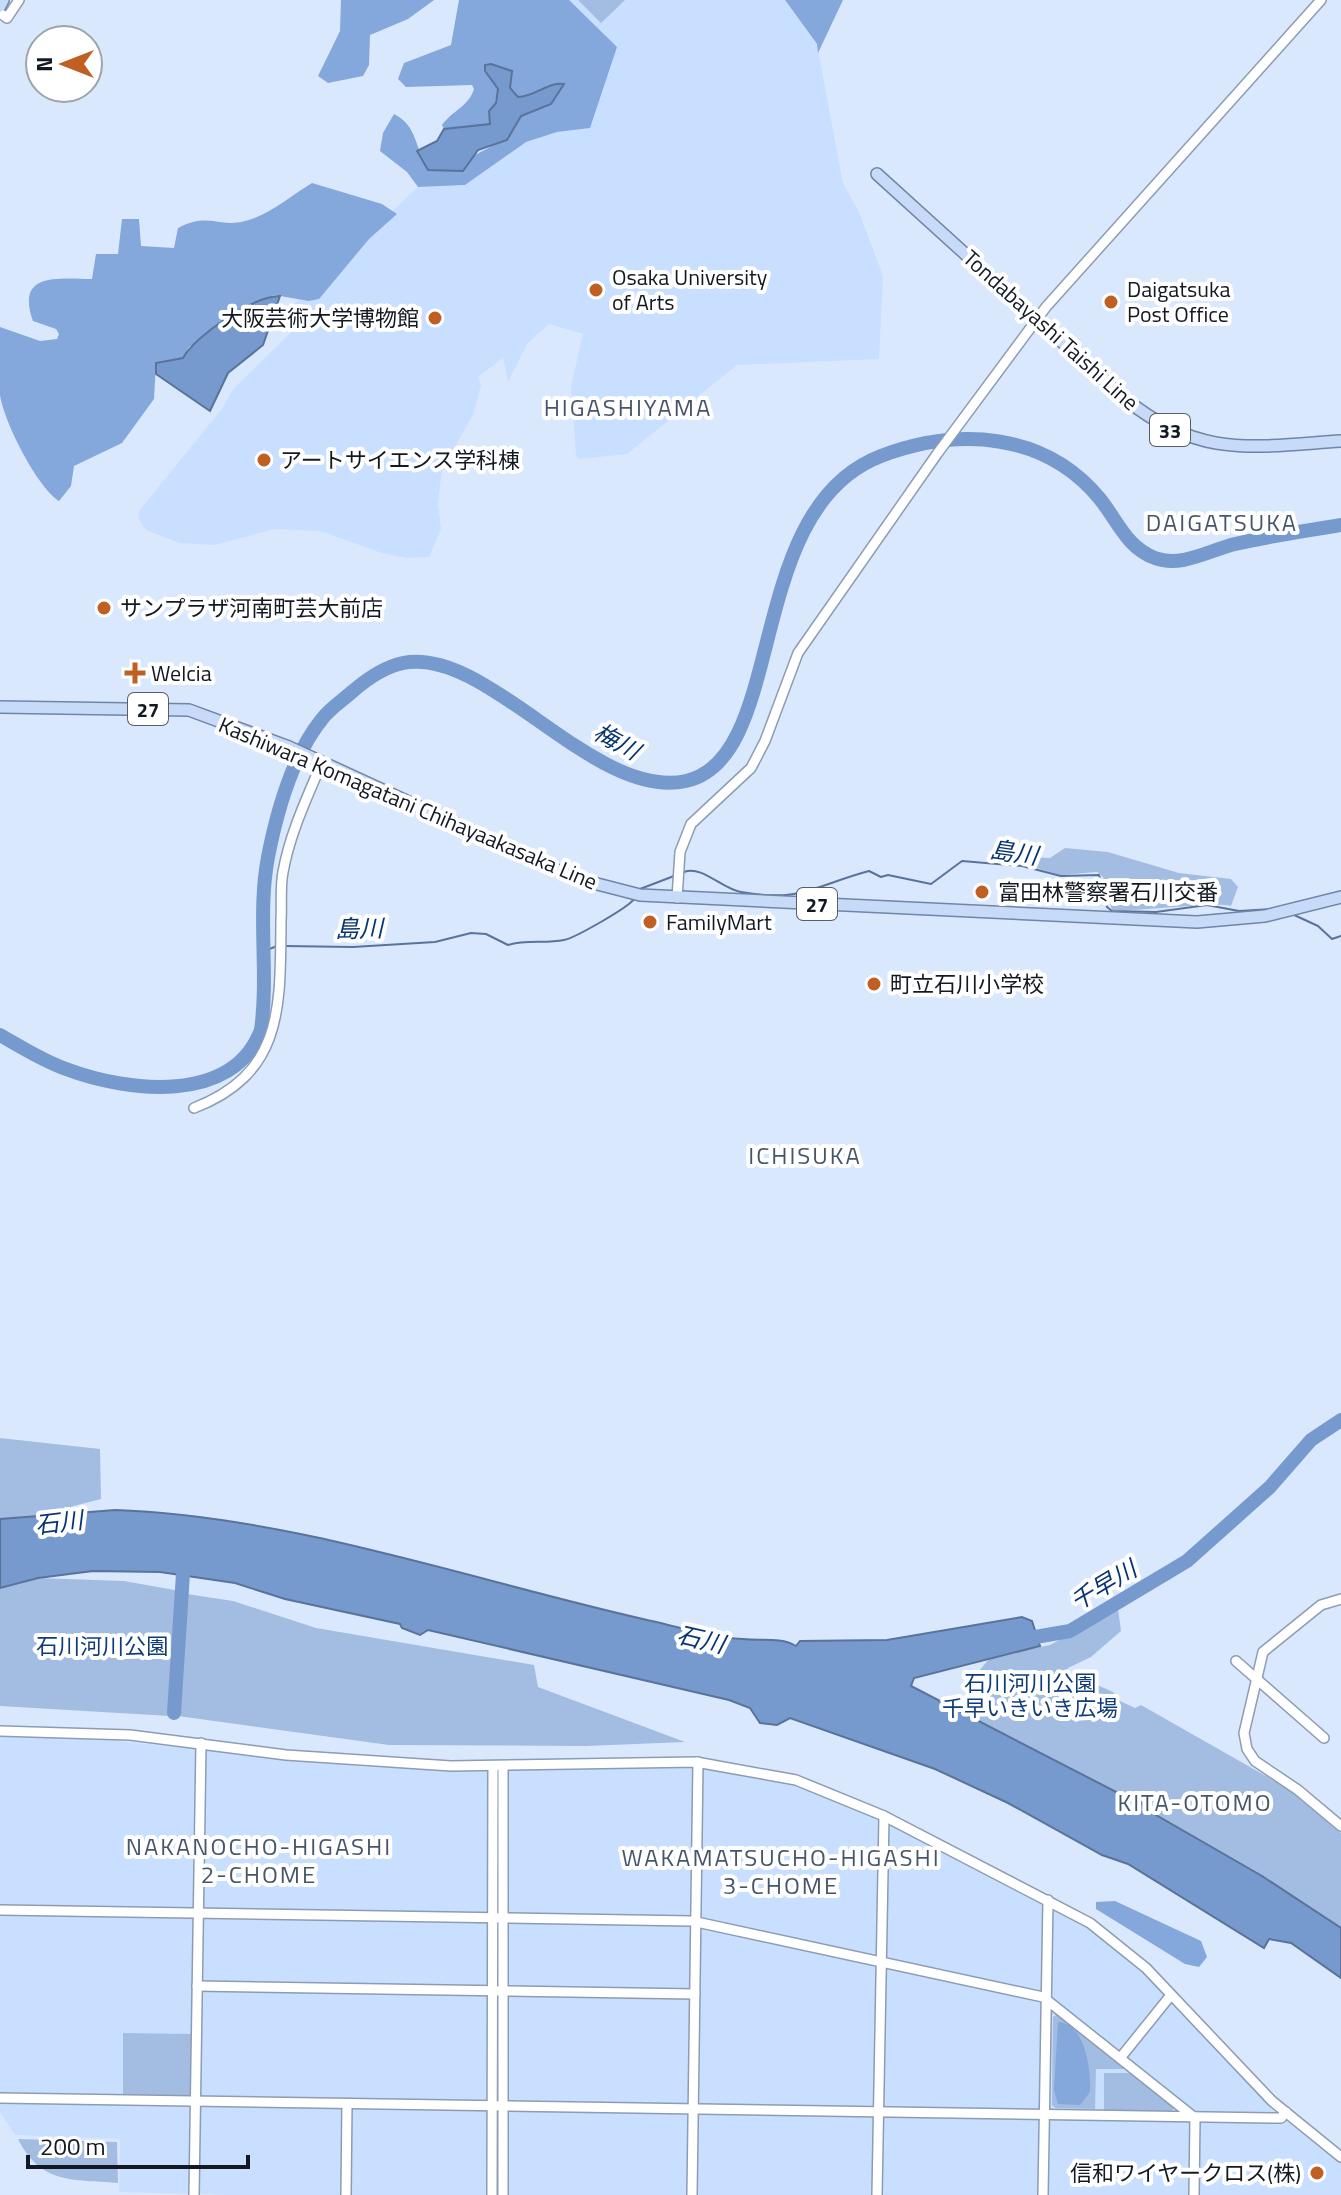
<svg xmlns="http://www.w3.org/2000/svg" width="1341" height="2195" font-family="'Titillium Web','Noto Sans JP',sans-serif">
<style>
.built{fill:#c9dfff}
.green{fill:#a3bce2}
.forest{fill:#84a7dc}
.water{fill:#779ace;stroke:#59739a;stroke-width:2}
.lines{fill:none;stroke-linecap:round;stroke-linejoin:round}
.stream{stroke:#59739a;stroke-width:2}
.river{stroke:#779ace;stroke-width:14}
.tertiary-casing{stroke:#8c9cb3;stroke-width:12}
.primary-casing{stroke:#6f86a9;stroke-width:14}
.tertiary{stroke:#fff;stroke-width:9}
.primary{stroke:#c7daf7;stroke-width:11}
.poi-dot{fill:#c15f23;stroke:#fff;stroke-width:3}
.labels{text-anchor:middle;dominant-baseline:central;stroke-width:8;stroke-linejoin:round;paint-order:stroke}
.shield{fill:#fff;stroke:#5a5e64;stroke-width:2}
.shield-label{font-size:20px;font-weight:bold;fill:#131922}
.poi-label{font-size:22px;fill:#131922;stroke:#fff;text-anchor:start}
.street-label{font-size:22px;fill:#131922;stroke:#fff}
.park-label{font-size:22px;fill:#0f3c79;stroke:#fff}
.neighbourhood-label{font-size:24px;letter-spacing:2px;fill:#47556b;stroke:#fff}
.water-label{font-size:24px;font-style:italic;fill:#073572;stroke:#fff}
</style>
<rect width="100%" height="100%" fill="#dae8fd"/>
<g class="built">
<polygon points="540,0 785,0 817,45 843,183 859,212 883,276 879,359 737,365 627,454 580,459 576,456 571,386 583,334 549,324 527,344 508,382 503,358 478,377 481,385 473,415 442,469 438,504 441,529 429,557 407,558 382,553 320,531 274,529 215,545 179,543 146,530 138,518 139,511 221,410 234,388 302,322 294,304 418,187 465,185 526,142 557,132 590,128"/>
<polygon points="52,1734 365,1767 482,1770 692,1767 794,1786 880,1818 1088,1925 1142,1967 1257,2093 1341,2163 1341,2195 229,2195 119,2192 120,2139 15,2135 0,2112 0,1735"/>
</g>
<g class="green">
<polygon points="578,0 625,0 601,23"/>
<path d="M1065 848 1108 852 1179 873 1231 879 1238 887 1231 906C1219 901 1136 912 1112 910L1103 877 1097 872 1061 875 1025 865 1034 857 1050 858Z"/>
<polygon points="0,1438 100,1449 101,1499 35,1516 0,1519"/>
<polygon points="38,1578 124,1581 180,1591 170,1716 0,1706 0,1588"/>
<polygon points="187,1594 233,1601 316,1628 534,1665 538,1687 685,1742 586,1746 389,1745 178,1716"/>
<polygon points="1118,1609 1121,1631 1091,1657 1068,1668 1068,1672 1113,1692 1120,1701 1135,1708 1141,1705 1292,1791 1341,1833 1341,1928 1262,1876 1133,1802 1130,1795 1120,1794 968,1717 965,1687 990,1658 1050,1645"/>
<polygon points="1058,2014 1128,2069 1096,2069 1095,2109 1056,2108 1052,2105 1053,2017"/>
<polygon points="123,2033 191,2034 191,2093 188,2096 123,2096"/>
<polygon points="1104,2073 1129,2073 1174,2106 1172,2112 1104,2110"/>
<path d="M18 2139 117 2142 118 2183C73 2179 41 2185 18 2139Z"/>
</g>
<g class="forest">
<polygon points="341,0 434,0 408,19 370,35 369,65 363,76 328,83 318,76 340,31"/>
<path d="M459 0H569L617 47 590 128 557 132 526 142 465 185 418 187 407 172 380 151 383 133 394 114C418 126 415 149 428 170 459 171 479 149 507 140L521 116 551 104 564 85C547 86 536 97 518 97L510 88 512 71 491 64 485 71 498 89 490 124 444 129 442 125C452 111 469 106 474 89L472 85 406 87 398 79 404 63 451 45Z"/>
<polygon points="785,0 843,0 818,53 817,44"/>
<path d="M312 183 382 204 397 214 369 239 319 299 309 301 274 295 189 347 183 358 156 363 154 399 122 443 74 466 71 486 59 501C37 487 4 422 0 395 0 374 0 349 0 327L40 341 57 339 59 334 56 329 33 321C15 271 60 279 92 279L96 254H118L122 219H139L141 246 174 248 178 228C209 212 218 228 245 221 268 216 292 195 312 183Z"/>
<polygon points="1115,1901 1201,1941 1207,1957 1199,1967 1185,1964 1096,1909 1096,1902"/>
<path d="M1058 2022C1086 2023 1091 2072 1090 2092L1080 2105 1058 2104 1054 2090Z"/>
</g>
<g class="water">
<path d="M491 64 512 71 510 88 518 97C535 97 549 81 564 84L551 104 521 116 507 140 478 150 463 171 428 170 417 151 437 141 444 129 490 124 489 111 496 103 498 89 485 71V65Z"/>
<path d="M280 296 263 345 228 373 210 411 156 374V363L183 358C195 336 253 296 280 296Z"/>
<path d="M115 1510C291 1516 471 1580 643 1619 675 1626 710 1637 743 1639 761 1641 781 1637 796 1646L800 1641 887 1640 1022 1617 1032 1621 1040 1646 914 1678 911 1686 1120 1794H1128L1133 1802 1140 1800 1144 1808 1262 1876 1341 1928V1978L1291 1943 1269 1939 1264 1948 1128 1864 1102 1855 1008 1803 935 1769 790 1718 777 1725 760 1723 750 1708 729 1700 428 1630 420 1635 402 1628 400 1624 285 1599 235 1583 160 1572 93 1571 38 1578 0 1588V1519Z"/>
</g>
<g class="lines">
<g class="stream">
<path d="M684 872C702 865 722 889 741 892 801 903 816 885 869 871L881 877 888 875 931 884 962 861 1022 866 1061 876 1099 875 1107 907 1112 911 1156 912 1207 905 1239 911 1273 909"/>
<polyline points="640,889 674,876"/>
<polyline points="1292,914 1318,926 1332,939 1341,936"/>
<path d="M284 946 353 947 435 942 471 933 486 934 508 945C527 939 545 944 564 940 575 938 629 907 634 899"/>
<polyline points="262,952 277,946"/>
</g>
<g class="river">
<path d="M0 1035C21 1047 43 1061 66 1069 127 1092 233 1105 261 1030 269 972 257 915 268 857 277 811 292 756 322 719 330 708 343 700 353 691 367 679 384 667 403 663 488 646 594 801 686 781 789 758 742 509 881 456 958 427 1045 432 1100 499 1117 520 1127 548 1155 558 1181 568 1210 550 1235 544 1270 536 1306 531 1341 525"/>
<polyline points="1018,1640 1070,1631 1187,1561 1270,1487 1311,1440 1341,1420"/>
<polyline points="174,1713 184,1558"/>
</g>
<defs>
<g id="tertiary">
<polyline points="0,13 7,18 19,0"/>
<polyline points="677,898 680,852 691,824 751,768 765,741 798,653 937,454 1046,307 1321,0"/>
<path d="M194 1108C285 1073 280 1004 281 920 282 905 280 887 283 872 290 833 307 798 322 762"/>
<polyline points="1341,1599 1321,1605 1263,1652 1244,1733 1247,1749 1255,1761 1298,1790 1341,1826"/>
<polyline points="1236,1661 1324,1738"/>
<polyline points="0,1731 130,1735 286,1755 451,1766 696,1762 796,1780 884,1816 1090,1923 1146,1968 1272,2101 1341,2157"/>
<polyline points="503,1766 503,2195"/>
<polyline points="0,1910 692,1921 1043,1997 1195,2118 1194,2195"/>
<polyline points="197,1986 695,1994"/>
<polyline points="1121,2057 1171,1995"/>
<polyline points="0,2098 1271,2118 1281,2118 1286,2112"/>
<polyline points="194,2195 201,1743"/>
<polyline points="346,2195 347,2104"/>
<polyline points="492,2195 493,1766"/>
<polyline points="692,2195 698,1762"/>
<polyline points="877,2195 884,1816"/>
<polyline points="1043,2195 1048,1900"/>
</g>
<g id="primary">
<polyline points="0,6 3,0"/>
<path d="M877 174 1124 398C1199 459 1252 447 1341 441"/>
<polyline points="0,707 189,710 289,747 574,878 640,895 1197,922 1265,916 1341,897"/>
</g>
</defs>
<use href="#tertiary" class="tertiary-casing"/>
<use href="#primary" class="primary-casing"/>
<use href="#tertiary" class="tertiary"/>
<use href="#primary" class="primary"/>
</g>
<g class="poi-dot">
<circle cx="596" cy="290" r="8"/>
<circle cx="1111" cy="302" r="8"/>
<circle cx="435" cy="318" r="8"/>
<circle cx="264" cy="460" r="8"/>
<circle cx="104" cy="608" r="8"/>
<path d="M131 661h8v8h8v8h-8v8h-8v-8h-8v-8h8z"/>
<circle cx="982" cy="892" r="8"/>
<circle cx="650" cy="922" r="8"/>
<circle cx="874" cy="984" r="8"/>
<circle cx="1317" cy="2173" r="8"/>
</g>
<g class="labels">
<g class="shield">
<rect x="1150" y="414" width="40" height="32" rx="6"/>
<rect x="128" y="693" width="40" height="32" rx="6"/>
<rect x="797" y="888" width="40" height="32" rx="6"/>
</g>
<g class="shield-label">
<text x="1170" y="430">33</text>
<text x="148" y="709">27</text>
<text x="817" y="904">27</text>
</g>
<g class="poi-label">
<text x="612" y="277">Osaka University<tspan x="612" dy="25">of Arts</tspan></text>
<text x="1127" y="289">Daigatsuka<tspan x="1127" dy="25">Post Office</tspan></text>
<text x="419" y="318" text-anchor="end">大阪芸術大学博物館</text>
<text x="280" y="460">アートサイエンス学科棟</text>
<text x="120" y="608">サンプラザ河南町芸大前店</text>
<text x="151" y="673">Welcia</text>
<text x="998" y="892">富田林警察署石川交番</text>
<text x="666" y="922">FamilyMart</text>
<text x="890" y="984">町立石川小学校</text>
<text x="1301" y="2173" text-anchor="end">信和ワイヤークロス(株)</text>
</g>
<g class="street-label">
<text transform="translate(1051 330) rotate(42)">Tondabayashi Taishi Line</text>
<text transform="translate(408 803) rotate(23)">Kashiwara Komagatani Chihayaakasaka Line</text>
</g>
<g class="park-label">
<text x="102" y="1646">石川河川公園</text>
<text x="1030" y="1683">石川河川公園<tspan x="1030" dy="25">千早いきいき広場</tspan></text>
</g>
<g class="neighbourhood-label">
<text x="628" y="407">HIGASHIYAMA</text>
<text x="1222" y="522">DAIGATSUKA</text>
<text x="805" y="1155">ICHISUKA</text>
<text x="1195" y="1802">KITA-OTOMO</text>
<text x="259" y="1846">NAKANOCHO-HIGASHI<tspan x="259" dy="28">2-CHOME</tspan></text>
<text x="781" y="1857">WAKAMATSUCHO-HIGASHI<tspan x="781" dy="28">3-CHOME</tspan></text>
</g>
<g class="water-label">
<text transform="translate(617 741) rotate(29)">梅川</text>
<text transform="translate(1014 852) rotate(8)">島川</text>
<text transform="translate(359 928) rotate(-1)">島川</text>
<text transform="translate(59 1522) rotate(-7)">石川</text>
<text transform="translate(1103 1585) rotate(-31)">千早川</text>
<text transform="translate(701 1639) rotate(13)">石川</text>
</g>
</g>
<g transform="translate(64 64) rotate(270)"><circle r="38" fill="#ffffff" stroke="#a1a3a7" stroke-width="2"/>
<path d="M0-6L14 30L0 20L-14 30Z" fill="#c15f23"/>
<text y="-12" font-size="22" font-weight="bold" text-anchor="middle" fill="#131922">N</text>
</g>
<path d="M28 2155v12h220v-12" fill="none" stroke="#131922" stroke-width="4"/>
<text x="40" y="2155" font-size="24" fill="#131922" stroke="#ffffff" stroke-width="6" paint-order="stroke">200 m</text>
</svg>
